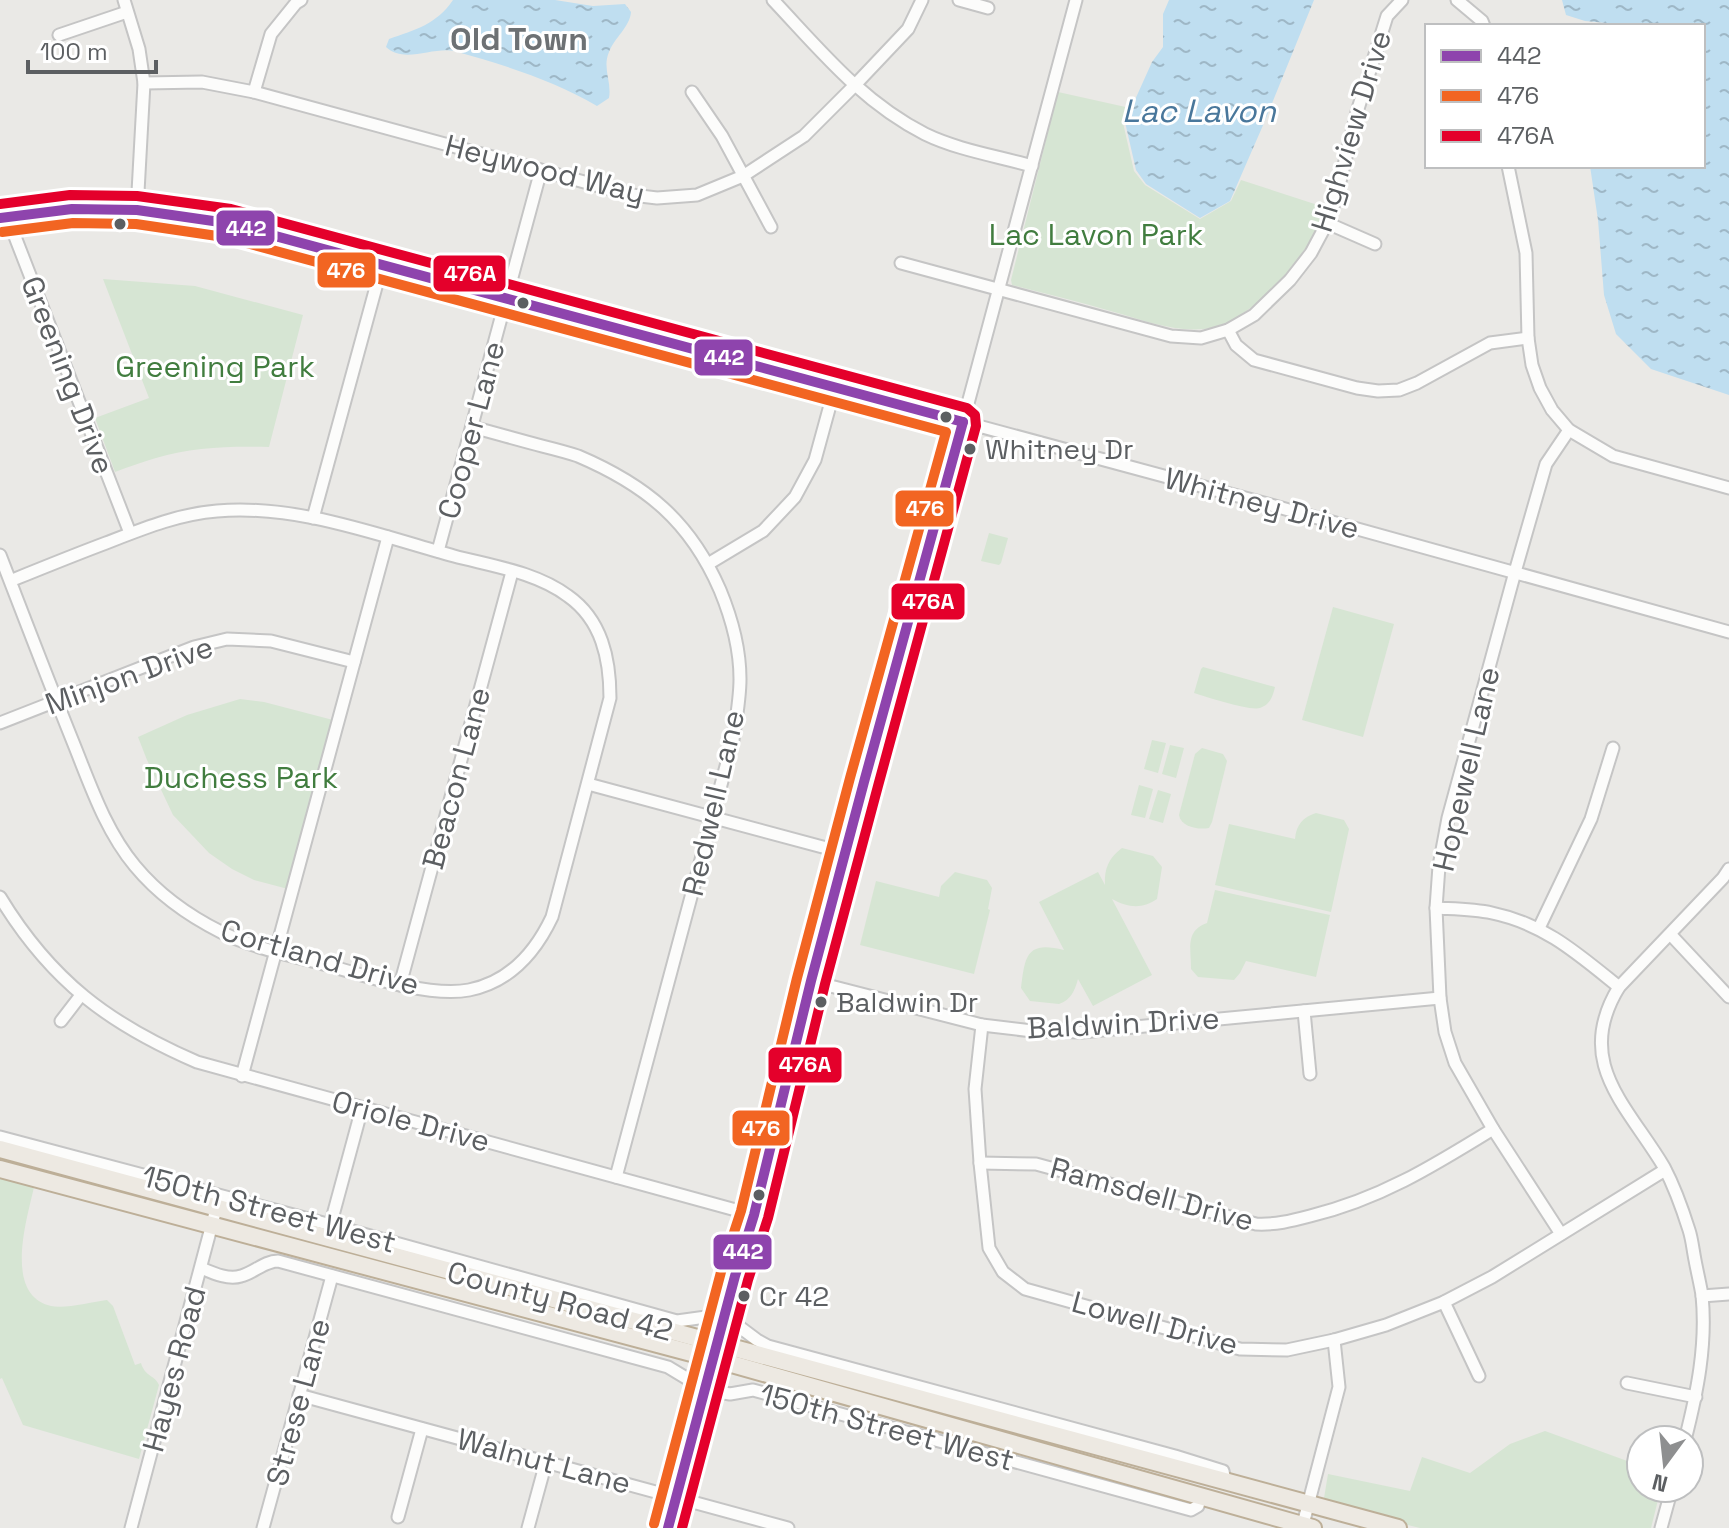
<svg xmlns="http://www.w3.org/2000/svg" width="1729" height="1528" font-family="'Space Grotesk',sans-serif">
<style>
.green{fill:#d6e5d3}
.water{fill:url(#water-ripples)}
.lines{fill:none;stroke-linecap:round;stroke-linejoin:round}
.minor-casing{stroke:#c5c5c5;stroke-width:15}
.highway-casing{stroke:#bdaf98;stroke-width:20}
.minor{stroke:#fcfcfb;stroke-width:11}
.highway{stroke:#ede9e2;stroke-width:16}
.bus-1-casing{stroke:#fff;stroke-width:16}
.bus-2-casing{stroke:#fff;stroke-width:16}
.bus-3-casing{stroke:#fff;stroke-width:16}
.bus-1{stroke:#8e44ad;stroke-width:10}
.bus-2{stroke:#f26522;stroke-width:10}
.bus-3{stroke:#e4002b;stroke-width:10}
.bus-dot{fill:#5c5f62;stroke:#fff;stroke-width:3}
.labels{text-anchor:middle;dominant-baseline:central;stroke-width:6;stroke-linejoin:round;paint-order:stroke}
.bus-label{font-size:28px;fill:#5c5f62;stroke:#fff;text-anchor:start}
.street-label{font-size:30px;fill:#5c5f62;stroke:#fff}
.park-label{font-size:30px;fill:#417d3f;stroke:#fff}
.neighbourhood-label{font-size:32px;font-weight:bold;fill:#6d7174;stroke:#fff}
.water-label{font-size:32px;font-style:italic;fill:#49779b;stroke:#fff}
.line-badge{stroke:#fff;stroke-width:3}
.badge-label{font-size:22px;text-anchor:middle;font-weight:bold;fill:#fff}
</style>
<defs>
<pattern id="water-ripples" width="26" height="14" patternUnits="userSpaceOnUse" patternTransform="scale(2)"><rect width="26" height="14" fill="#bfdef0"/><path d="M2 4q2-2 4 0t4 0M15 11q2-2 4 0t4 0" fill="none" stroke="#9eb7c6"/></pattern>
</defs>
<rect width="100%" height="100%" fill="#eae9e6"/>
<g class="green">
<path d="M1058 92 1130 108 1123 123 1134 171 1145 185 1200 219 1231 201 1241 180 1327 208C1314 239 1296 265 1272 289 1253 307 1231 326 1204 329 1173 332 1143 320 1114 312 1080 302 1046 294 1012 285L1011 280Z"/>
<path d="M103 279 195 286 303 315 269 447C231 446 192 447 156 458 142 462 128 467 115 472L95 418 149 398Z"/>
<polygon points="989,533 1008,538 1001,563 999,565 981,561"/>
<polygon points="1333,607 1394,624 1363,737 1302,720"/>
<path d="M1203 667 1275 687C1273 696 1270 705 1260 708 1249 711 1207 697 1194 693L1201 669Z"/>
<polygon points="240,699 264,702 333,720 288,889 254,880 232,869 209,853 173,815 147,760 138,737 187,715"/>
<polygon points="1152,740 1166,743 1158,773 1144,769"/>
<polygon points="1170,745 1184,748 1176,778 1162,774"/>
<path d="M1202 748 1223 754 1227 761 1212 822 1209 828C1198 830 1181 827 1179 815L1195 754Z"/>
<polygon points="1139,785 1153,789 1145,818 1131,815"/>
<polygon points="1158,790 1171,794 1163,823 1149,819"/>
<path d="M1316 813 1344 820 1349 829 1331 912 1215 885 1229 824 1295 839C1296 825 1303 817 1316 813Z"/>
<path d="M1122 848 1153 856 1162 867 1157 899C1141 910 1127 907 1112 899L1152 975 1093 1006 1078 979C1075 990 1071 1000 1059 1004L1030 1001 1021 988C1025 957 1026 940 1064 950L1039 902 1098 872 1105 885C1104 868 1109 858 1122 848Z"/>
<polygon points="955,872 987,880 992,888 988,909 990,910 974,974 860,945 876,881 939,897 941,886"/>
<path d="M1215 890 1330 915 1316 977 1246 961 1240 973 1234 980 1198 977 1191 969C1191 948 1185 931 1207 923Z"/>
<path d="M0 1178 34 1187C27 1219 3 1295 51 1306 65 1309 92 1302 107 1300L113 1306 135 1365 141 1363C145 1377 155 1375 159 1385L139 1459 23 1425 2 1378 0 1379Z"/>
<polygon points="1545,1431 1641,1466 1641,1488 1661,1488 1651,1528 1420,1528 1323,1504 1328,1474 1410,1491 1422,1457 1470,1473 1510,1444"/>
</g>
<g class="water">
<path d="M453 0H555L593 6 625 4 631 12C630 27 614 38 609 52 602 68 612 82 609 98L597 106C553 80 504 65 454 51 432 47 404 64 386 47L389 39C415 30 437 24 453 0Z"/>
<polygon points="1169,0 1314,0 1264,123 1230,201 1200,218 1146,184 1136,170 1125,122 1152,62 1163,47 1163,14"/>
<polygon points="1562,0 1729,0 1729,395 1651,369 1616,334 1604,295 1598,220 1590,166 1703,166 1703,26 1612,26 1606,23 1585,21 1566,15"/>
</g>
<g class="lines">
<defs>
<g id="minor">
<polyline points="124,0 139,49 144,83 137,210"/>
<path d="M773 0C821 51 862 102 925 134 958 150 997 156 1032 166"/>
<polyline points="959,0 988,8"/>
<polyline points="1457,0 1482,21 1484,26"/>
<polyline points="59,35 127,12"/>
<polyline points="144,83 202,82 254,92 632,195 657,198 697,195 743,176 804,136 854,86 908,29 922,0"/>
<polyline points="254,92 271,34 296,3 301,0"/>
<polyline points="692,92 722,136 771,227"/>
<polyline points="1508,166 1526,253 1528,338 1532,365 1540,388 1552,410 1569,430 1613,456 1729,488"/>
<polyline points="7,216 130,533"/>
<polyline points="0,218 72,209 137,210 227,223 1271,505 1729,632"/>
<polyline points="1327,223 1375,244"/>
<polyline points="901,263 1171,336 1201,338 1228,330 1254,315 1290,280 1311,253 1327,223 1336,198 1357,112 1387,16 1402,0"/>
<polyline points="1228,330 1236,345 1254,360 1357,388 1378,391 1399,390 1417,383 1490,343 1528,338"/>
<path d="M472 427C495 433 519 440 542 446 554 449 566 452 578 456 646 485 690 521 720 590 732 619 740 648 740 679 740 699 736 720 733 740L616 1177"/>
<polyline points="313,518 382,265"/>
<polyline points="438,551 541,170"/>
<path d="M0 555C24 617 48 680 73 742 90 784 105 830 135 866 159 895 189 916 221 932 251 947 288 955 320 963 359 974 429 998 469 990 509 982 535 953 552 917L610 698C610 659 602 620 568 596 536 572 492 566 454 556 377 535 297 504 217 511 178 514 142 529 106 543 74 555 42 568 10 581"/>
<polyline points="708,564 763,531 795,497 815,460 835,387"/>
<polyline points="0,723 194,647 227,639 271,641 354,662"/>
<polyline points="588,784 845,853"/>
<path d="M0 897C51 981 109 1024 197 1062L754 1215"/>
<path d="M1436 908C1454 909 1474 909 1492 913 1545 924 1578 954 1619 987"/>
<polyline points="1539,928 1591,819 1613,748"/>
<polyline points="1671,935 1729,997"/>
<polyline points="811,981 982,1025 1032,1031 1082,1032 1440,998"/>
<polyline points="400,985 512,572"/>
<polyline points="1304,1011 1310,1074"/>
<polyline points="61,1021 81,995"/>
<polyline points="982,1025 975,1089 980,1163 989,1248 1003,1272 1025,1289 1240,1349 1287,1350 1334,1340 1386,1325 1444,1302 1492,1277 1665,1170"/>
<polyline points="242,1076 388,537"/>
<polyline points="0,1137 331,1225 677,1321 706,1317 737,1325 757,1340 768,1346 1175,1456 1223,1471 1225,1481"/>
<path d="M980 1163 1036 1164 1256 1224C1275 1225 1291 1221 1310 1216 1380 1199 1433 1166 1493 1129"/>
<polyline points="329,1230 362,1108"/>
<polyline points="1561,1234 1493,1129 1455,1063 1445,1032 1440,998 1436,908 1439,866 1448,818 1515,572 1546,464 1569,430"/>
<path d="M201 1268C213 1273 228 1280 241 1276 254 1273 264 1261 278 1261L668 1367 706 1390 730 1394 753 1390 1191 1510 1198 1506 1201 1496"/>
<polyline points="1702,1296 1729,1294"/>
<polyline points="1444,1302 1479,1376"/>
<polyline points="1627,1383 1696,1397"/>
<polyline points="299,1395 788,1528"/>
<path d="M1685 1440C1697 1393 1707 1345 1702 1295 1700 1283 1697 1271 1695 1260 1693 1250 1692 1239 1689 1230 1683 1211 1673 1184 1664 1167 1627 1105 1573 1062 1619 987L1723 878 1729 869"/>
<polyline points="398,1517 422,1429"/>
<polyline points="131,1528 216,1209"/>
<polyline points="263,1528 332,1276"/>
<polyline points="528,1528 546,1462"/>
<polyline points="668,1528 735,1276 754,1215 811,981 864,782 963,422 1076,0"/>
<polyline points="1302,1528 1339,1387 1334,1340"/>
<polyline points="1661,1528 1672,1488"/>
</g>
<g id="highway">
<polyline points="0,1149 1398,1528"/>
<polyline points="0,1169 714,1359 1313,1528"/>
</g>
</defs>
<use href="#minor" class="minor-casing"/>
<use href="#highway" class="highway-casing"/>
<use href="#minor" class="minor"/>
<use href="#highway" class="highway"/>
<defs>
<g id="bus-1">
<polyline points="0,218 72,209 137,210 227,223 963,422"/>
<polyline points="668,1528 735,1276 754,1215 811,981 864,782 963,422"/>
</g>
<polyline id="bus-2" points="2,232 73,223 136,224 224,237 946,432 850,778 797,978 741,1211 721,1272 654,1524"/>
<polyline id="bus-3" points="0,204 70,195 137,196 231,209 967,408 975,415 976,426 878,786 825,984 768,1218 748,1280 682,1528"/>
</defs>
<use href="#bus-1" class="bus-1-casing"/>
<use href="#bus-2" class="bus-2-casing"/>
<use href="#bus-3" class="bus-3-casing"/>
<use href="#bus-1" class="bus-1"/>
<use href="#bus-2" class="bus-2"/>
<use href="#bus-3" class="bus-3"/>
</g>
<g class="bus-dot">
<circle cx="120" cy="224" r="7"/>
<circle cx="523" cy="303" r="7"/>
<circle cx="946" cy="417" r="7"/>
<circle cx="970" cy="449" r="7"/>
<circle cx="821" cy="1002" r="7"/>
<circle cx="759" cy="1195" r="7"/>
<circle cx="744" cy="1296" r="7"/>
</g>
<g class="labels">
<g class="bus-label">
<text x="985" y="449">Whitney Dr</text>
<text x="836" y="1002">Baldwin Dr</text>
<text x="759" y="1296">Cr 42</text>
</g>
<g class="street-label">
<text transform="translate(1351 131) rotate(-73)">Highview Drive</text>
<text transform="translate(545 169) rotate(14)">Heywood Way</text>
<text transform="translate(68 375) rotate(69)">Greening Drive</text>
<text transform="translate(471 430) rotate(-75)">Cooper Lane</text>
<text transform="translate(1262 503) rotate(15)">Whitney Drive</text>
<text transform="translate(129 675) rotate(-20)">Minjon Drive</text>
<text transform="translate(1466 769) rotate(-77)">Hopewell Lane</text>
<text transform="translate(456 778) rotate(-75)">Beacon Lane</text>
<text transform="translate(713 803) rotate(-77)">Redwell Lane</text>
<text transform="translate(320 957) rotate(16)">Cortland Drive</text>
<text transform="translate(1123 1023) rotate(-3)">Baldwin Drive</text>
<text transform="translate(411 1121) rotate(15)">Oriole Drive</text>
<text transform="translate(1152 1194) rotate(15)">Ramsdell Drive</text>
<text transform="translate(269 1209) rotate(15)">150th Street West</text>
<text transform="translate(560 1301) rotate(15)">County Road 42</text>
<text transform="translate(1155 1323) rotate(15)">Lowell Drive</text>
<text transform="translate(174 1369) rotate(-75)">Hayes Road</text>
<text transform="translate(298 1402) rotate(-75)">Strese Lane</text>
<text transform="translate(887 1427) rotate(15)">150th Street West</text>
<text transform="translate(544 1461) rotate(15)">Walnut Lane</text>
</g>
<g class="park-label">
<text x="1096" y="234">Lac Lavon Park</text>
<text x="215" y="366">Greening Park</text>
<text x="241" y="777">Duchess Park</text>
</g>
<g class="neighbourhood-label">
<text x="519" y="39">Old Town</text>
</g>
<g class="water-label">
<text x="1199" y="111">Lac Lavon</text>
</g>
</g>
<g class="line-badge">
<rect x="215" y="209" width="61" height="38" rx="8" fill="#8e44ad"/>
<rect x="316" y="251" width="61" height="38" rx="8" fill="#f26522"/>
<rect x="432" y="254" width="75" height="39" rx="8" fill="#e4002b"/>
<rect x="693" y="338" width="61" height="39" rx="8" fill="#8e44ad"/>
<rect x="894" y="489" width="61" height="39" rx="8" fill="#f26522"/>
<rect x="890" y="582" width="76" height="39" rx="8" fill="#e4002b"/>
<rect x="767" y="1046" width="76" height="38" rx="8" fill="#e4002b"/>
<rect x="731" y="1109" width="60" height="38" rx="8" fill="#f26522"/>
<rect x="712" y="1233" width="61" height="38" rx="8" fill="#8e44ad"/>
</g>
<g class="badge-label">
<text x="246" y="236">442</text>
<text x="346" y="278">476</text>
<text x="470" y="281">476A</text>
<text x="724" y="365">442</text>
<text x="925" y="516">476</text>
<text x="928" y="609">476A</text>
<text x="805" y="1072">476A</text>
<text x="761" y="1136">476</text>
<text x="743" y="1259">442</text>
</g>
<rect x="1425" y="24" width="280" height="144" fill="#ffffff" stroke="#bebfc0" stroke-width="2"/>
<rect x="1441" y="50" width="40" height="12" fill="#8e44ad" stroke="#bebfc0" stroke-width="2"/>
<text x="1497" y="64" font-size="24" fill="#5c5f62">442</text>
<rect x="1441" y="90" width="40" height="12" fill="#f26522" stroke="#bebfc0" stroke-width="2"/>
<text x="1497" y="104" font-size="24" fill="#5c5f62">476</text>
<rect x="1441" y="130" width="40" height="12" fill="#e4002b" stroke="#bebfc0" stroke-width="2"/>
<text x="1497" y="144" font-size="24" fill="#5c5f62">476A</text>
<g transform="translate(1665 1464) rotate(195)"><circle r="38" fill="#ffffff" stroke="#bebfc0" stroke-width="2"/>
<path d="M0-6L14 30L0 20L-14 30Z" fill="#8e8f90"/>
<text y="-12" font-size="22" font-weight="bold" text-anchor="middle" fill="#5c5f62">N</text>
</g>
<path d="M28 60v12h128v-12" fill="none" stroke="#5c5f62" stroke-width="4"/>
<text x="40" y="60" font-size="24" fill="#5c5f62" stroke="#ffffff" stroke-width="6" paint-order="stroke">100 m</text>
</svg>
